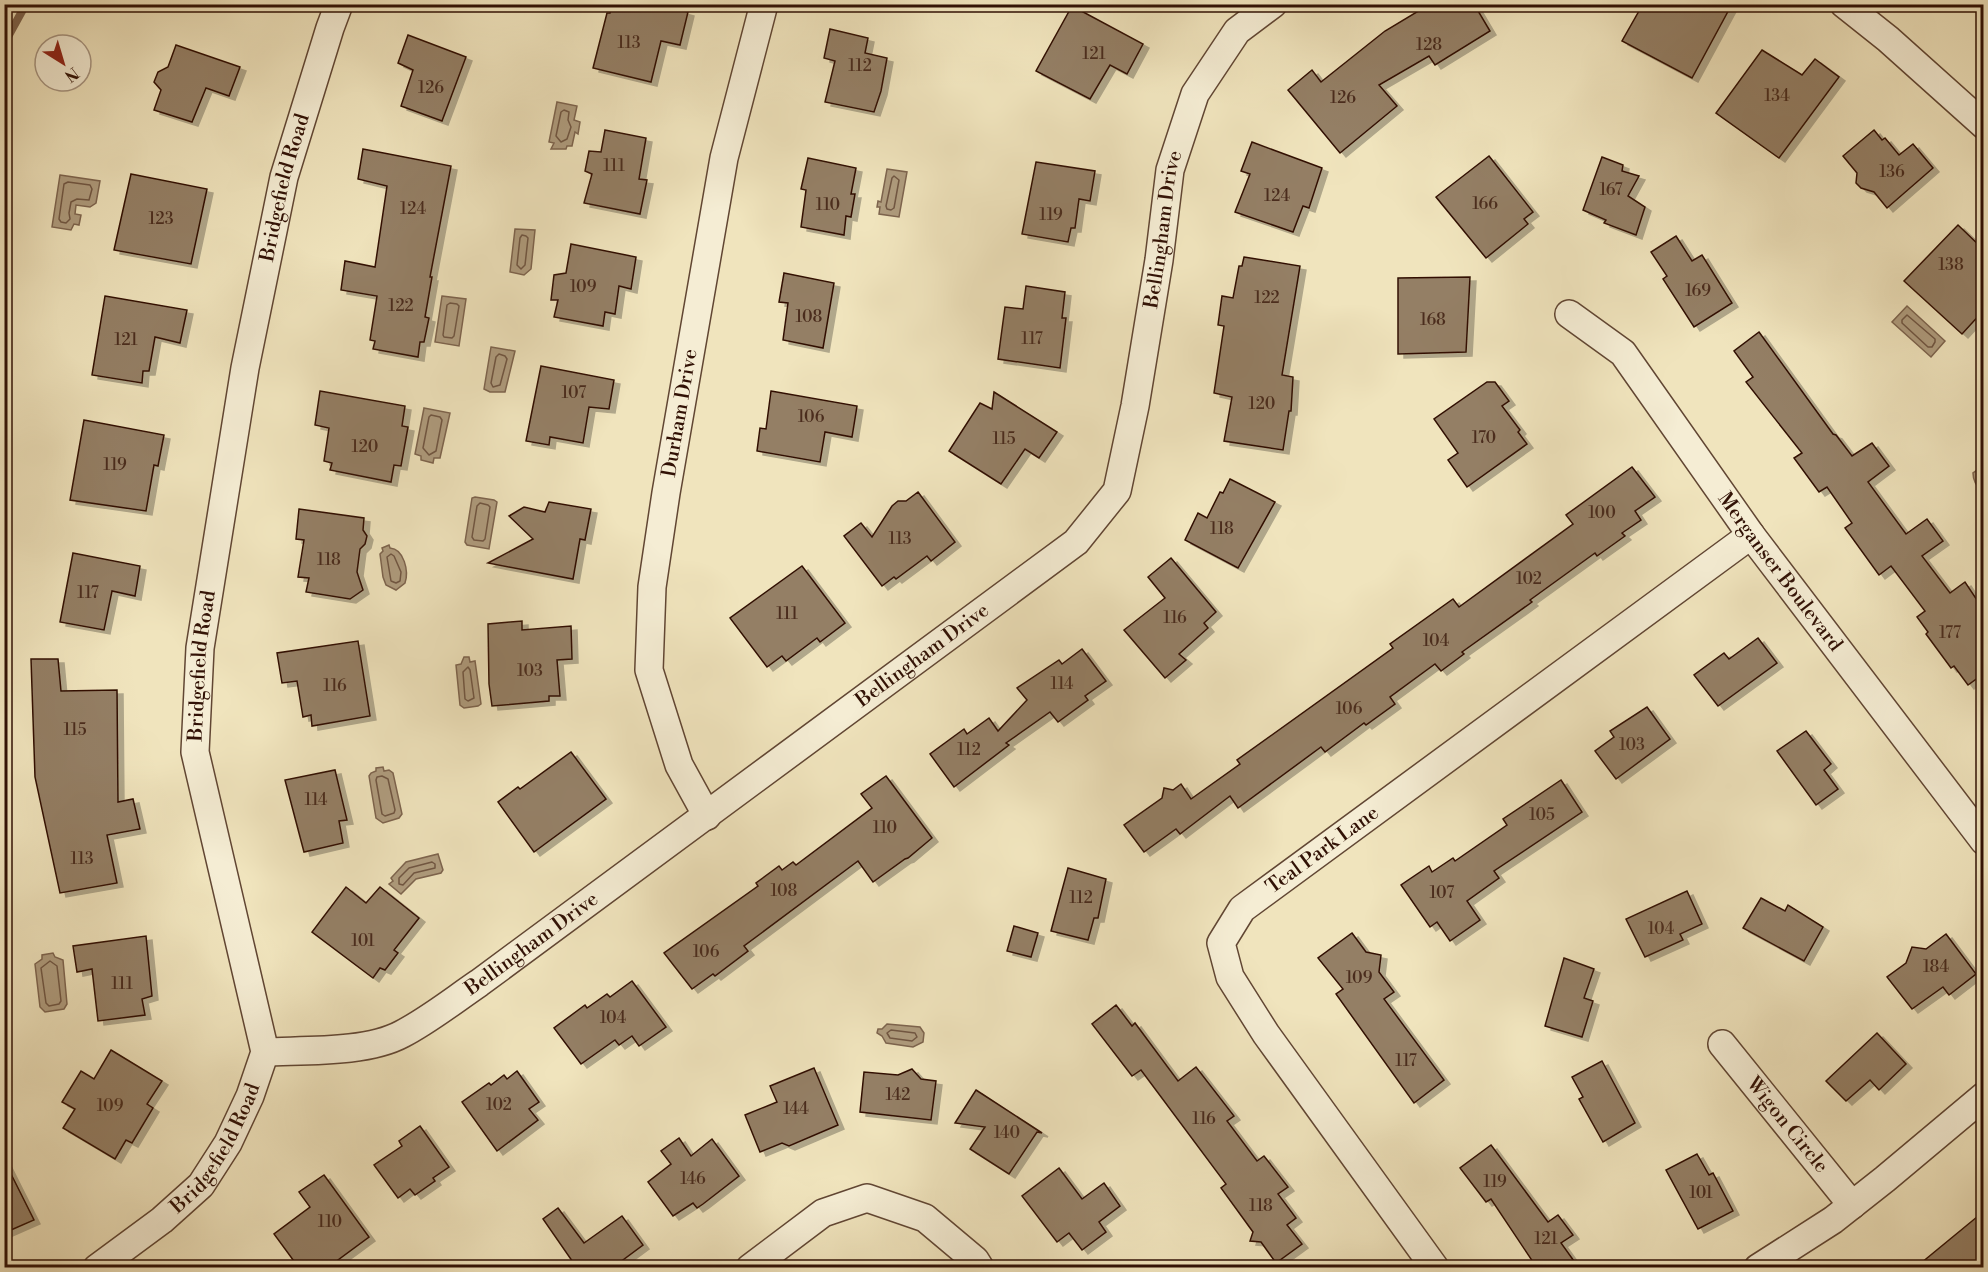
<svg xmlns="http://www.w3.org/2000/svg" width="1988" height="1272" font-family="'Libre Bodoni',serif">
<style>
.water{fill:#af9c7e;stroke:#7d644e;stroke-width:1.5}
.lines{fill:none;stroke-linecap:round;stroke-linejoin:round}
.shore{stroke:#705642;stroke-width:1.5}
.stream{stroke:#7d644e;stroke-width:8}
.building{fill:#947f65;stroke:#311105;stroke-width:1.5;filter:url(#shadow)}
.street-casing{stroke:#614633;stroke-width:30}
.street{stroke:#f5edd4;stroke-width:27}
.labels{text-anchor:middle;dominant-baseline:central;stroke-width:6;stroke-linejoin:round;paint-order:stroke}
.number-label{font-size:16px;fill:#4a2c1d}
.street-label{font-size:20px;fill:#311105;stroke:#f5edd4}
</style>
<defs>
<filter id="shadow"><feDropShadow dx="6" dy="4" stdDeviation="0" flood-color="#0004"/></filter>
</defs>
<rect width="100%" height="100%" fill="#f0e4bd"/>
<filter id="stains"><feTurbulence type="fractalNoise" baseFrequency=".00333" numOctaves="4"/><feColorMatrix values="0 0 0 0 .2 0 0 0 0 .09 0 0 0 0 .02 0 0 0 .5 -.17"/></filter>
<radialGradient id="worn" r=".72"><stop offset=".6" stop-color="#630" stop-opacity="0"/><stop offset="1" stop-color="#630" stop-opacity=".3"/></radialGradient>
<g class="water">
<polygon points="557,102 577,106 574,120 580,122 578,134 575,132 572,146 567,146 566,149 551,149 554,143 549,142"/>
<polygon points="887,169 907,172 899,217 879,214 880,207 877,207 878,201 881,202"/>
<polygon points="60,175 100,181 96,203 90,207 76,205 75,214 81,215 79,225 74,224 71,230 52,227"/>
<polygon points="515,229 535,230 531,269 524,275 510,272"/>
<polygon points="442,296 466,299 459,346 435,342"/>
<polygon points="1907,306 1945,341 1931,357 1892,322"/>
<polygon points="491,347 515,351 505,392 490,392 484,389"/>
<polygon points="424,408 450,413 440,458 434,458 433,463 421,460 421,456 415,454"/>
<path d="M1983 466V494C1978 487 1973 482 1973 473Z"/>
<polygon points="475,497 494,500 497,502 489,549 467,545 465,542 472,498"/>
<path d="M389 545 390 548C404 549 409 571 405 583L396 590 386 585 383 577 380 554 383 551 382 548Z"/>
<polygon points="464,657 469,657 470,662 475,661 481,704 478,706 464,708 460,705 456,665 461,664"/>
<polygon points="383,767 384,771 389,770 393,773 402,814 399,818 383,823 376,818 369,776 371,773 376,771 376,768"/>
<polygon points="438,854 443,870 441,873 416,879 401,894 389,884 393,881 391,878 406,862"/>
<polygon points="53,953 55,957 63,960 67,1004 64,1009 45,1012 40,1007 35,964 42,959 42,955"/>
<polygon points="887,1024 920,1027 924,1033 923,1042 913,1047 886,1043 882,1036 877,1033 878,1029 882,1029"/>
</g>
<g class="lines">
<g class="shore">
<polygon points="564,110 569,112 568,120 571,127 567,139 561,142 556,136 561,112"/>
<polygon points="894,176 899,180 894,208 891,210 887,209 886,206 892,178"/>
<polygon points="68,182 90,185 92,189 89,200 77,199 71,202 69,213 70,219 66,223 61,222 59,219 64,184"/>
<polygon points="522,235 526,236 528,238 525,265 521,269 517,265 520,238"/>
<polygon points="450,303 457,304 459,306 454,336 452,338 444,337 443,335 447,305"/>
<polygon points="1907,315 1935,339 1935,342 1932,347 1928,347 1902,323 1902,320"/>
<polygon points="499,354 505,356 507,359 500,385 493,387 491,383 496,357"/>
<polygon points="431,415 440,417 442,420 436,451 429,455 423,448 429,417"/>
<polygon points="480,503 488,505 490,507 485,539 483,541 474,540 472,537 477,506"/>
<polygon points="391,554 394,556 401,572 400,581 396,583 391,581 387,557"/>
<polygon points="468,667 470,670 474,698 468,701 465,699 463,672"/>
<polygon points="382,776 388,779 395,810 394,813 385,816 382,814 376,780 377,777"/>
<polygon points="432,862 435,864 435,868 414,873 403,885 399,884 399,878 409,868"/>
<polygon points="50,961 57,966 61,1001 59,1004 49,1006 46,1003 41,968"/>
<polygon points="891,1030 915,1033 917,1037 912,1041 890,1038 887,1033"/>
</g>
<polyline class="stream" points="4,44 26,4"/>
</g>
<g class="building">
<polygon points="612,4 658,4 688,12 680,45 661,41 651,82 593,68 607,13 610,13"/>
<polygon points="1430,4 1474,4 1490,31 1435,65 1429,56 1379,85 1397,106 1340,153 1288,90 1312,70 1321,82 1385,31"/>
<polygon points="1643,4 1732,4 1692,78 1622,41"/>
<polygon points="1072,6 1143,44 1127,74 1110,65 1090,99 1036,71"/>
<polygon points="830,29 868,38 865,53 887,58 881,91 874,112 825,102 835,61 824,58"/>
<polygon points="408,35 466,57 442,121 401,106 413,70 398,63"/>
<polygon points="176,45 240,67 229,96 206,88 192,122 154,110 161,90 154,82 158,72 168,67"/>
<polygon points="1762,50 1802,75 1815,59 1839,77 1779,158 1716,113"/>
<polygon points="605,130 646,138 639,179 647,180 640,214 584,203 592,174 585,171 589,151 601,152"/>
<polygon points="1874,130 1882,140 1885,138 1899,155 1913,144 1933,168 1887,208 1874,192 1861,188 1856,183 1857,173 1843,156"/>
<polygon points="1252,142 1322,168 1309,208 1303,206 1293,232 1235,212 1250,174 1241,171"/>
<polygon points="363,149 451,166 430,277 432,277 425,317 429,318 424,342 420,342 418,357 373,349 375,341 370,340 377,296 341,290 345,261 375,267 387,186 358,179"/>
<polygon points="1489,156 1533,212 1524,219 1528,224 1486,258 1436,197"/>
<polygon points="1602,157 1623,165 1622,171 1639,176 1628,196 1645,207 1636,235 1604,223 1606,220 1583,210"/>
<polygon points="808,158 856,168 851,194 855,194 851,217 846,216 844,235 801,227 806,190 801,189"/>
<polygon points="1036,162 1095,171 1090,201 1079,199 1075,228 1071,228 1068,242 1022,234"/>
<polygon points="131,174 207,189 191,264 114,250"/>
<polygon points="1958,225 1983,249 1983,311 1962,334 1904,281"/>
<polygon points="1676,236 1692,261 1702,255 1732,303 1694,327 1663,279 1667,276 1651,252"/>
<polygon points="571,244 636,257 631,289 619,286 615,314 605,312 603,326 554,317 558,300 551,300 554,275 566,273"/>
<polygon points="1244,257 1300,266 1282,375 1293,377 1291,411 1289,411 1283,450 1224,441 1232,397 1214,393 1224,326 1218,325 1222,296 1233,298 1239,266 1242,266"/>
<polygon points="784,273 834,283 823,348 783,340 788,303 779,302"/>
<polygon points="1470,277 1466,352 1398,354 1398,278"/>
<polygon points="1026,286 1065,292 1062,318 1066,318 1060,368 998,359 1005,307 1023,309"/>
<polygon points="105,296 187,310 180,343 155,337 149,371 143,371 142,383 92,375"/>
<polygon points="1759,332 1833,434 1836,435 1852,456 1872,443 1889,466 1868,482 1906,534 1927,519 1943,541 1922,556 1950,593 1965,582 1983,609 1983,674 1968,685 1954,666 1951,668 1926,634 1928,632 1917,617 1925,611 1891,566 1879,575 1845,528 1852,523 1827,487 1819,492 1794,458 1802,453 1746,382 1753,377 1734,351"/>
<polygon points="541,366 614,380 609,409 589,407 583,443 550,437 549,445 526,441"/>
<polygon points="1487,382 1495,382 1509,401 1502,406 1520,430 1518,432 1527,444 1467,487 1448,460 1458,453 1434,419"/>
<polygon points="320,391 405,406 402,426 408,427 401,466 394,465 391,482 330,470 332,463 324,461 329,428 315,425"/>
<polygon points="771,391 857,406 852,437 825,432 820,462 757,451 760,428 766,429"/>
<polygon points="994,392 1057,432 1039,458 1025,449 1001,484 949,451 980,403 992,409"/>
<polygon points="84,420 164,435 158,466 154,465 146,511 70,500"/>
<polygon points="1632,467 1655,497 1635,511 1641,520 1622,533 1625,536 1597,556 1595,553 1530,600 1532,602 1462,652 1464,654 1441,671 1435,664 1390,697 1395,704 1366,725 1364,723 1325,752 1321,747 1238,808 1230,796 1180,834 1176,829 1144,852 1124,825 1162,798 1164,788 1173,790 1181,784 1191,799 1240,764 1237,760 1393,648 1390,644 1453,599 1459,607 1573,524 1566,515"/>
<polygon points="1230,479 1275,502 1238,568 1185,540 1198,513 1207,518 1220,492 1223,493"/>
<polygon points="918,492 955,542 931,561 927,556 896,579 894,577 882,586 844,536 861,523 872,537 892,506 898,501 906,501"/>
<polygon points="549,502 591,509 585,540 580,539 573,579 488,563 533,539 509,516 524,507 545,512"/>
<polygon points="299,509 364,518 363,530 367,536 365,544 360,549 357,572 363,590 350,599 306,592 309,578 298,577 304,540 296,539"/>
<polygon points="73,553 140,566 135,596 112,591 104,630 60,622"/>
<polygon points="1171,558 1216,612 1204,623 1208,628 1179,654 1186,660 1165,678 1124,630 1165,598 1148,577"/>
<polygon points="802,566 845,623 820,642 817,638 786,661 782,656 767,667 730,618"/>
<polygon points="522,621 522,630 571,626 572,659 557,660 560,696 549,696 549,701 492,706 489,684 488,624"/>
<polygon points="1758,638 1777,663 1718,706 1694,675 1724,653 1729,659"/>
<polygon points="358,641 370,716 312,726 311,715 303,717 297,681 282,683 277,653"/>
<polygon points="1082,649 1106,681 1085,696 1088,700 1058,722 1050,712 1006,743 1009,745 954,787 930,754 964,729 967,734 989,718 998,731 1027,700 1017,688 1059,660 1062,664"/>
<polygon points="31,659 58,659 61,691 117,690 118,802 133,799 140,829 107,835 117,883 60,893 35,777"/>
<polygon points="1647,707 1670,739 1616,779 1595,751 1614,737 1610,731"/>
<polygon points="1806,731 1831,764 1824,770 1838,789 1816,805 1777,751"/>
<polygon points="571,752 606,799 534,852 498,802 518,787 520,789"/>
<polygon points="335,770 347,820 339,821 343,843 304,852 285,780"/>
<polygon points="886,776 932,838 908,858 905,859 873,882 858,861 744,946 748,951 715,976 713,974 692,989 664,953 758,886 756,883 779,866 782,870 793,862 796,865 872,808 861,794"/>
<polygon points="1561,780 1582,812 1494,871 1499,878 1467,901 1480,920 1450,941 1437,922 1430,927 1401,885 1429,866 1432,872 1453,858 1455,861 1507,825 1503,819"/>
<polygon points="1068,868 1106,879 1098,918 1094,918 1088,940 1051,931"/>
<polygon points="346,887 366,903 380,887 419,918 394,950 398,953 385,970 380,968 373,978 312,932"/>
<polygon points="1687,891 1702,924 1680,934 1683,940 1645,957 1626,919"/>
<polygon points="1761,898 1785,911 1788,905 1823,927 1804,961 1743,928"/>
<polygon points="1014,926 1038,933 1031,957 1007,951"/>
<polygon points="1352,933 1366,952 1381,955 1379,972 1394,992 1384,999 1444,1080 1414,1103 1336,994 1343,989 1318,958"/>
<polygon points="1946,934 1976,974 1949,995 1943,987 1912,1009 1887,977 1906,963 1912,947 1926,949"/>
<polygon points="146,936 152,996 142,999 145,1015 98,1021 92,969 77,972 73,946"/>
<polygon points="1564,958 1594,969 1584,998 1593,1001 1582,1037 1545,1026"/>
<polygon points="632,981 666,1027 639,1046 632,1036 619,1045 615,1040 581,1064 554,1028 585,1005 587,1008 607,994 610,997"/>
<polygon points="1116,1005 1132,1026 1135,1023 1178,1081 1196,1067 1234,1116 1227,1121 1257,1161 1264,1156 1288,1187 1278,1194 1296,1218 1287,1225 1302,1244 1276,1263 1261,1242 1250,1241 1253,1232 1221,1188 1226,1184 1141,1070 1132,1076 1092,1024"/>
<polygon points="1877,1033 1906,1064 1879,1090 1870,1080 1846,1101 1826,1081"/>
<polygon points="111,1050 162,1081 147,1104 153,1108 132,1143 126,1140 115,1159 63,1128 75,1109 62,1102 81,1071 94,1079"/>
<polygon points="1602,1061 1635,1123 1603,1142 1579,1099 1583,1097 1572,1077"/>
<polygon points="814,1068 838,1125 789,1146 782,1143 760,1152 745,1115 777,1102 770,1086"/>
<polygon points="912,1069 921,1079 936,1081 931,1120 860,1112 864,1072 898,1075"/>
<polygon points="517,1071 539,1102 529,1109 538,1120 497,1151 462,1102 489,1083 491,1085 504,1075 507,1079"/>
<polygon points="976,1090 1042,1133 1037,1132 1009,1174 970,1149 985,1127 955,1123"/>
<polygon points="420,1126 449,1167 433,1178 435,1181 415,1195 410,1189 398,1198 374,1165 402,1146 399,1141"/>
<polygon points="679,1138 691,1156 712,1139 739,1176 703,1204 697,1208 693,1203 673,1216 648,1182 671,1164 661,1151"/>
<polygon points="1491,1145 1548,1222 1558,1215 1573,1235 1561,1243 1579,1268 1537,1268 1491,1199 1486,1202 1460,1168"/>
<polygon points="1697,1154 1709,1175 1713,1173 1733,1211 1698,1229 1666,1170"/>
<polygon points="4,1160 34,1220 4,1233"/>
<polygon points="1059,1168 1082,1199 1104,1183 1120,1206 1099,1222 1106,1232 1082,1250 1069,1233 1057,1242 1022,1196"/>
<polygon points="324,1175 369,1237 327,1268 299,1268 274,1234 310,1207 299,1192"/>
<polygon points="558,1208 584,1243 622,1216 643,1245 612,1268 577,1268 543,1219"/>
<polygon points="1983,1212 1983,1258 1973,1268 1915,1268"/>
</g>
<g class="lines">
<defs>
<g id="street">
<polyline points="1844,4 1888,39 1984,125"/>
<path id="s1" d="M1569 314 1623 353 1751 535 1984 841"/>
<path id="s2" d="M707 816 679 765 649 670 652 587 666 493 724 158 764 4"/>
<path id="s3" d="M1722 1044 1852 1205"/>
<path id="s4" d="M265 1052C305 1050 367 1053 402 1034 429 1020 454 1000 479 983L1076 542 1117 491 1135 406 1159 260 1170 170 1195 94 1237 31 1273 4"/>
<path id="s5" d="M97 1268 162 1220 201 1185 228 1143 250 1096 265 1052 195 752 200 648 245 368 284 177 330 28 339 4"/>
<polyline points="750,1268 823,1213 867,1198 925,1218 975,1260 980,1268"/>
<path id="s6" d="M1435 1268 1266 1034 1230 977 1221 943 1242 909 1751 535"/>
<polyline points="1758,1268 1833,1220 1885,1179 1984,1096"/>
</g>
</defs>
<use href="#street" class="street-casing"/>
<use href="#street" class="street"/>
</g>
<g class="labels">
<g class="number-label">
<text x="629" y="43">113</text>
<text x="1429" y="45">128</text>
<text x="1094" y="54">121</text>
<text x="860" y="66">112</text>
<text x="431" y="88">126</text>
<text x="1777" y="96">134</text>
<text x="1343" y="98">126</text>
<text x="614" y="166">111</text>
<text x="1892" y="172">136</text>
<text x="1611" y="190">167</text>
<text x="1277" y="196">124</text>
<text x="1485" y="204">166</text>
<text x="828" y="205">110</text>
<text x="413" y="209">124</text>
<text x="1051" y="215">119</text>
<text x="161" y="219">123</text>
<text x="1951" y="265">138</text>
<text x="583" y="287">109</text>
<text x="1698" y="291">169</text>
<text x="1267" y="298">122</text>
<text x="401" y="306">122</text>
<text x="809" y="317">108</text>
<text x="1433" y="320">168</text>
<text x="1032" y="339">117</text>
<text x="126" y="340">121</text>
<text x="574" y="393">107</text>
<text x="1262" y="404">120</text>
<text x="811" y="417">106</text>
<text x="1484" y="438">170</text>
<text x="1004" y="439">115</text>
<text x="365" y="447">120</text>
<text x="115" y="465">119</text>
<text x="1602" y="513">100</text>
<text x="1222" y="529">118</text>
<text x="900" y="539">113</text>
<text x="329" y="560">118</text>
<text x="1529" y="579">102</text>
<text x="88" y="593">117</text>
<text x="787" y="614">111</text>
<text x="1175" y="618">116</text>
<text x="1950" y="633">177</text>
<text x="1436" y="641">104</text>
<text x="530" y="671">103</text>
<text x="1062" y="684">114</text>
<text x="335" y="686">116</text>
<text x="1349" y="709">106</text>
<text x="75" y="730">115</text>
<text x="1632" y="745">103</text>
<text x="969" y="750">112</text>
<text x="316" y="800">114</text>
<text x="1542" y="815">105</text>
<text x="885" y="828">110</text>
<text x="82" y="859">113</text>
<text x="784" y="891">108</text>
<text x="1442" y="893">107</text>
<text x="1081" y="898">112</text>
<text x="1661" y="929">104</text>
<text x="363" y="941">101</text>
<text x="706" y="952">106</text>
<text x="1936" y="967">184</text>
<text x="1359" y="978">109</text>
<text x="122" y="984">111</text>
<text x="613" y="1018">104</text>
<text x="1406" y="1061">117</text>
<text x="898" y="1095">142</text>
<text x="499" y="1105">102</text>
<text x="110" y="1106">109</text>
<text x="796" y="1109">144</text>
<text x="1204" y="1119">116</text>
<text x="1007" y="1133">140</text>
<text x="693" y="1179">146</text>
<text x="1495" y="1182">119</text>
<text x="1701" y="1193">101</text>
<text x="1261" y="1206">118</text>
<text x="330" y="1222">110</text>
<text x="1546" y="1239">121</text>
</g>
<g class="street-label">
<text stroke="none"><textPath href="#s5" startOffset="1162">Bridgefield Road</textPath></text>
<text stroke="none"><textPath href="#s4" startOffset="1305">Bellingham Drive</textPath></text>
<text stroke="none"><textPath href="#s2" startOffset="417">Durham Drive</textPath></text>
<text stroke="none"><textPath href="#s1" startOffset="336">Merganser Boulevard</textPath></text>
<text stroke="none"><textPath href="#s4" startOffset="783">Bellingham Drive</textPath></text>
<text stroke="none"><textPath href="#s5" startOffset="676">Bridgefield Road</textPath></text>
<text stroke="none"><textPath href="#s6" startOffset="531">Teal Park Lane</textPath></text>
<text stroke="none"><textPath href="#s4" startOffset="297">Bellingham Drive</textPath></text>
<text stroke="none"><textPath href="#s3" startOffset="104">Wigon Circle</textPath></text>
<text stroke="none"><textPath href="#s5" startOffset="172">Bridgefield Road</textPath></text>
</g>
</g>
<rect width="1988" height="1272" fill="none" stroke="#f0e4bd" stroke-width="24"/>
<rect x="6" y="6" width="1976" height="1260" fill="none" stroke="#311105" stroke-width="3"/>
<rect x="12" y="12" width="1964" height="1248" fill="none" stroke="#311105" stroke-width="1.5"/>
<g transform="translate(63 63) rotate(143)"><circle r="28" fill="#f5edd4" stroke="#a79581" stroke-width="1.5"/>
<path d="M0-4.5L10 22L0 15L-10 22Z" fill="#8f2418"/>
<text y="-9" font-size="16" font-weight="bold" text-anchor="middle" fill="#311105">N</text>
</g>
<rect width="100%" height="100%" filter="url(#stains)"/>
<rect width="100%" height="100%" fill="url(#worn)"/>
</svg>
